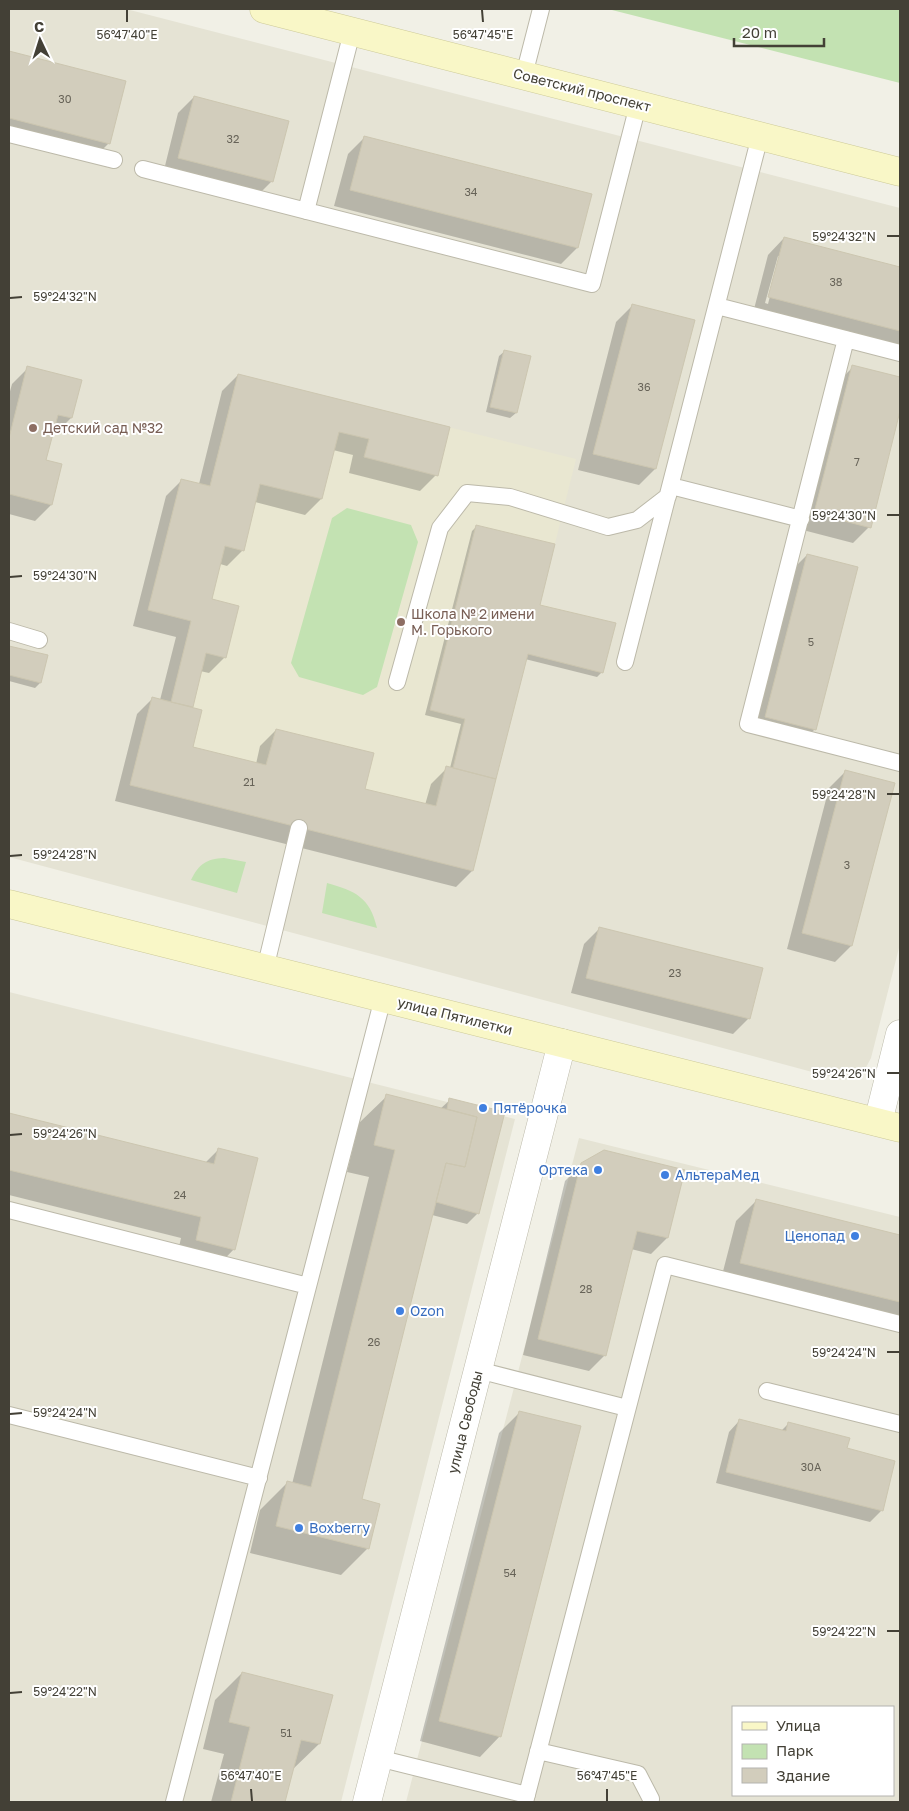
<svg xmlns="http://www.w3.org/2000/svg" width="909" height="1811" font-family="'Golos Text',sans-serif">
<rect width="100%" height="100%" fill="#f1f0e6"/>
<!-- residential -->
<path fill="#e5e3d4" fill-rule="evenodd" d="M9 9H126L900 208V944L871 1058 863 1073 855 1078 842 1080 9 857Z
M9 992 515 1119 341 1802H9Z
M579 1138 900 1217V1802H406ZM733 1707H893V1795H733Z"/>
<!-- education -->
<path fill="#e9e7d1" d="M238 374 576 459 540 604 616 623 603 673 528 654 473 871 130 785 152 697 171 701 191 621 148 610 181 479 210 485Z"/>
<!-- green -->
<path fill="#c3e2b2" d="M608 9H900V83Z
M347 508 411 525 418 542 377 687 363 695 299 677 291 663 332 518Z
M224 858 246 862 237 893 191 880C199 864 206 859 224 858Z
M327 883C355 891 370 897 377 928L322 913Z"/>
<!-- shadow -->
<path fill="#0003" fill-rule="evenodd" d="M9 53 124 82 109 143 93 159 9 138Z
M194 97 272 181 256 197 163 174 178 113Z
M364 138 577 248 561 264 334 206 348 154Z
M784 238 900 268V351L753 313 768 255ZM778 256H780L768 304 765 303Z
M632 306 693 321 655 469 639 485 578 470 616 322Z
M505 351 530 357 516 413 510 418 486 412 499 356Z
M853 367 900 379V406L869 527 853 543 799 529 837 383Z
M28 368 80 381 71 418 55 434 52 433 45 461 51 505 35 521 9 514V395L12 384Z
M238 375 448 428 436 475 420 491 349 473 353 455 333 450 321 499 305 515 255 502 243 550 227 566 220 564 211 600 225 657 209 673 200 671 191 708V748L256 764 260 746 276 730 364 790 425 805 431 784 447 768H450L461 724 425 715 472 531 477 526 538 606 602 672 597 677 525 659 472 871 456 887 115 801 137 714 153 698 160 700 176 637 133 626 166 496 182 480 199 484 222 391Z
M807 555 815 729 799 745 750 733 791 571Z
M9 647 47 656 40 683 35 688 9 681Z
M845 772 851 946 835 962 787 949 829 788Z
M600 928 749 1018 733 1034 571 993 584 944Z
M387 1096 440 1109 450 1100 503 1113 478 1213 467 1224 432 1215 361 1500 368 1548 341 1575 250 1553 260 1510 288 1482 292 1484 369 1177 347 1172 359 1123Z
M9 1115 205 1163 219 1149 234 1249 214 1270 176 1260 181 1238 9 1195Z
M582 1164 684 1171 667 1238 651 1254 631 1249 605 1355 589 1371 523 1355 565 1181Z
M756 1201 900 1236V1327L720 1283 736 1221Z
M520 1412 500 1736 480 1757 420 1741 499 1433Z
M739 1421 781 1431 788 1424 846 1449 894 1462 881 1511 870 1522 716 1483 729 1432Z
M242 1673 331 1696 319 1744 292 1770 284 1802H211L224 1754 203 1749 215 1700Z"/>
<!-- building -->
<path fill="#d2cdbc" stroke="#ccc6b0" d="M9 51 126 81 110 144 9 118Z
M194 96 289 121 273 182 178 158Z
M364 136 592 194 578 248 350 190Z
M784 237 900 267V331L768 297Z
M632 304 695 320 656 469 593 454Z
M504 350 531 356 517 413 490 407Z
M852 365 900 377V411L871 528 814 513Z
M27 366 82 380 72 418 58 415 46 460 62 464 52 505 9 494V438Z
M238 374 450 427 438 476 364 457 369 439 339 432 322 499 260 484 244 551 225 546 212 599 239 606 226 658 206 653 193 707 171 702 191 621 148 610 181 479 210 486Z
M476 525 555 544 540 605 616 623 603 673 528 654 496 779 453 768 465 719 430 710Z
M807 554 858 567 816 730 765 717Z
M9 646 48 655 41 683 9 675Z
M152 697 202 710 193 747 266 765 276 729 374 753 365 789 436 806 446 766 496 779 473 871 130 785Z
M845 770 895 783 852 946 802 933Z
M599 927 763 968 750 1019 586 978Z
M386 1094 477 1117 465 1167 446 1163 436 1202 362 1499 380 1504 369 1549 276 1526 287 1481 311 1487 395 1150 374 1145Z
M449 1098 505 1112 479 1214 436 1202 446 1163 465 1167 477 1117 447 1109Z
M9 1113 214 1164 218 1148 258 1158 235 1250 196 1240 201 1217 9 1170Z
M604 1150 685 1170 668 1238 637 1231 606 1356 538 1339 581 1163Z
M756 1199 900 1235V1302L740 1263Z
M519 1411 581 1426 501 1737 439 1721Z
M739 1419 786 1431 788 1422 850 1438 847 1448 895 1461 883 1511 726 1472Z
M242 1672 333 1695 320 1744 301 1740 285 1802H231L250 1727 229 1722Z"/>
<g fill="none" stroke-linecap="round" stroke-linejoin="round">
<!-- lane casing -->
<g stroke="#bcb9a9" stroke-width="18">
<path id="lane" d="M524 75 541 9
M9 134 114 160
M143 169 592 284 638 105
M306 211 352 32
M717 306 900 353
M846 339 748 724 900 763
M671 486 801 519
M9 631 39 640
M625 662 760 136
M397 682 440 528 467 493 510 497 608 527 637 520 668 496
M265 969 299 828
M9 1210 308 1286
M478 1370 627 1408
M767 1391 900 1424
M9 1415 259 1478
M538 1751 638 1774 651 1799
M378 1758 527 1795
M174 1802 383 998
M525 1802 665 1265 900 1324"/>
</g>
<!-- street casing -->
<g stroke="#bcb9a9" stroke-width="29">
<path id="street" d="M878 1122 900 1034
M367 1802 562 1043"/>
</g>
<!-- secondary casing -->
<g stroke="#cdca99" stroke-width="29">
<path id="secondary" d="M264 9 900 172
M9 904 900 1128"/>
</g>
<!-- lane -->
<use href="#lane" stroke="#fff" stroke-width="16"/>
<!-- street -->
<use href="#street" stroke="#fff" stroke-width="28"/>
<!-- secondary -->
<use href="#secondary" stroke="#f9f7c7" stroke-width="28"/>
</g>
<!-- ticks -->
<path fill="none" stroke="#434036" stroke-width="2" d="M127 10V22M482 10 483 22M887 236H899M10 298 22 297M887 515H899M10 577 22 576M887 794H899M10 856 22 855M887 1073H899M10 1135 22 1134M887 1352H899M10 1414 22 1413M887 1631H899M10 1693 22 1692M251 1789 252 1801M607 1789V1801"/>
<!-- markers -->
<g fill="#8d6e63" stroke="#fff" stroke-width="2">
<circle cx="33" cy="428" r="5"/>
<circle cx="401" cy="622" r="5"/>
</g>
<g fill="#3f7fe0" stroke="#fff" stroke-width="2">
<circle cx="483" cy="1108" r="5"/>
<circle cx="598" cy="1170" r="5"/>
<circle cx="665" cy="1175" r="5"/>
<circle cx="855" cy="1236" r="5"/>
<circle cx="400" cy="1311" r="5"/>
<circle cx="299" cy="1528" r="5"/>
</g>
<g text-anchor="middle" stroke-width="4" stroke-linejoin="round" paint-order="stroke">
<!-- number labels -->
<g font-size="11" fill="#676358">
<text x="65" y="103">30</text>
<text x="233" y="143">32</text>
<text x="471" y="196">34</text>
<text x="836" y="286">38</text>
<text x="644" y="391">36</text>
<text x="857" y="466">7</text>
<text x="811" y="646">5</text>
<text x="249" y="786">21</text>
<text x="847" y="869">3</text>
<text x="675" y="977">23</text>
<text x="180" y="1199">24</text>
<text x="586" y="1293">28</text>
<text x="374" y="1346">26</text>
<text x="811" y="1471">30А</text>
<text x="510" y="1577">54</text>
<text x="286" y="1737">51</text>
</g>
<!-- street labels -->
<g font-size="14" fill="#434036" stroke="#fff">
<text transform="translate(582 90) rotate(14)" y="5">Советский проспект</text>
<text transform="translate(455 1016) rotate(14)" y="5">улица Пятилетки</text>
<text transform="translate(465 1422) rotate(-76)" y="5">улица Свободы</text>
</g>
<!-- education labels -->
<g font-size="14" fill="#785e54" stroke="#fff" text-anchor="start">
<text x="43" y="433">Детский сад №32</text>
<text x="411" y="619">Школа № 2 имени<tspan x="411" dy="16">М. Горького</tspan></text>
</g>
<!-- shop labels -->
<g font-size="14" fill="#366cbe" stroke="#fff" text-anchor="start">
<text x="493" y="1113">Пятёрочка</text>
<text x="588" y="1175" text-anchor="end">Ортека</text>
<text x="675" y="1180">АльтераМед</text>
<text x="845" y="1241" text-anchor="end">Ценопад</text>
<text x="410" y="1316">Ozon</text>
<text x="309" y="1533">Boxberry</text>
</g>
</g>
<g font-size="12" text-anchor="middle" fill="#434036" stroke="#fff" stroke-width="4" stroke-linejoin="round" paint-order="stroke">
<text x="127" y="39">56°47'40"E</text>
<text x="483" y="39">56°47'45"E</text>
<text x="844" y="241">59°24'32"N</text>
<text x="65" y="301">59°24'32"N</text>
<text x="844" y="520">59°24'30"N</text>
<text x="65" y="580">59°24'30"N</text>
<text x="844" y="799">59°24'28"N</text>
<text x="65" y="859">59°24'28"N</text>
<text x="844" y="1078">59°24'26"N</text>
<text x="65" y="1138">59°24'26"N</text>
<text x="844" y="1357">59°24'24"N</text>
<text x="65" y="1417">59°24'24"N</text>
<text x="844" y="1636">59°24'22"N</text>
<text x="65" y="1696">59°24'22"N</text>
<text x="251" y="1780">56°47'40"E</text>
<text x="607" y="1780">56°47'45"E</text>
</g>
<!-- border -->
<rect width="909" height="1811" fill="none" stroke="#434036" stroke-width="20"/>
<!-- legend -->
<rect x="732" y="1706" width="162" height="90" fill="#ffffff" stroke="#b4b3af"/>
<rect x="742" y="1722" width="25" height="8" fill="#f9f7c7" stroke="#b4b3af"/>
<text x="776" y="1731" font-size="15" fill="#434036">Улица</text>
<rect x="742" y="1744" width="25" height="15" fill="#c3e2b2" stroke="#b4b3af"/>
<text x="776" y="1756" font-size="15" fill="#434036">Парк</text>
<rect x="742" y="1768" width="25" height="15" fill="#d2cdbc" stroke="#b4b3af"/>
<text x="776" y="1781" font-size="15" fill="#434036">Здание</text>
<!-- north arrow -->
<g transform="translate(40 40) rotate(356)" stroke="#ffffff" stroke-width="4" paint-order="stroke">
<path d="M0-4L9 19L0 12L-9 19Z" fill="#434036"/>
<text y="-8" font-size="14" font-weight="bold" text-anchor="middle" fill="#434036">С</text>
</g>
<!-- scale -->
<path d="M734 38v8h90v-8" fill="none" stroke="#434036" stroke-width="2.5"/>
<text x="742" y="38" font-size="15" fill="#434036" stroke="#ffffff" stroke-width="4" paint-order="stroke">20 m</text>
</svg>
